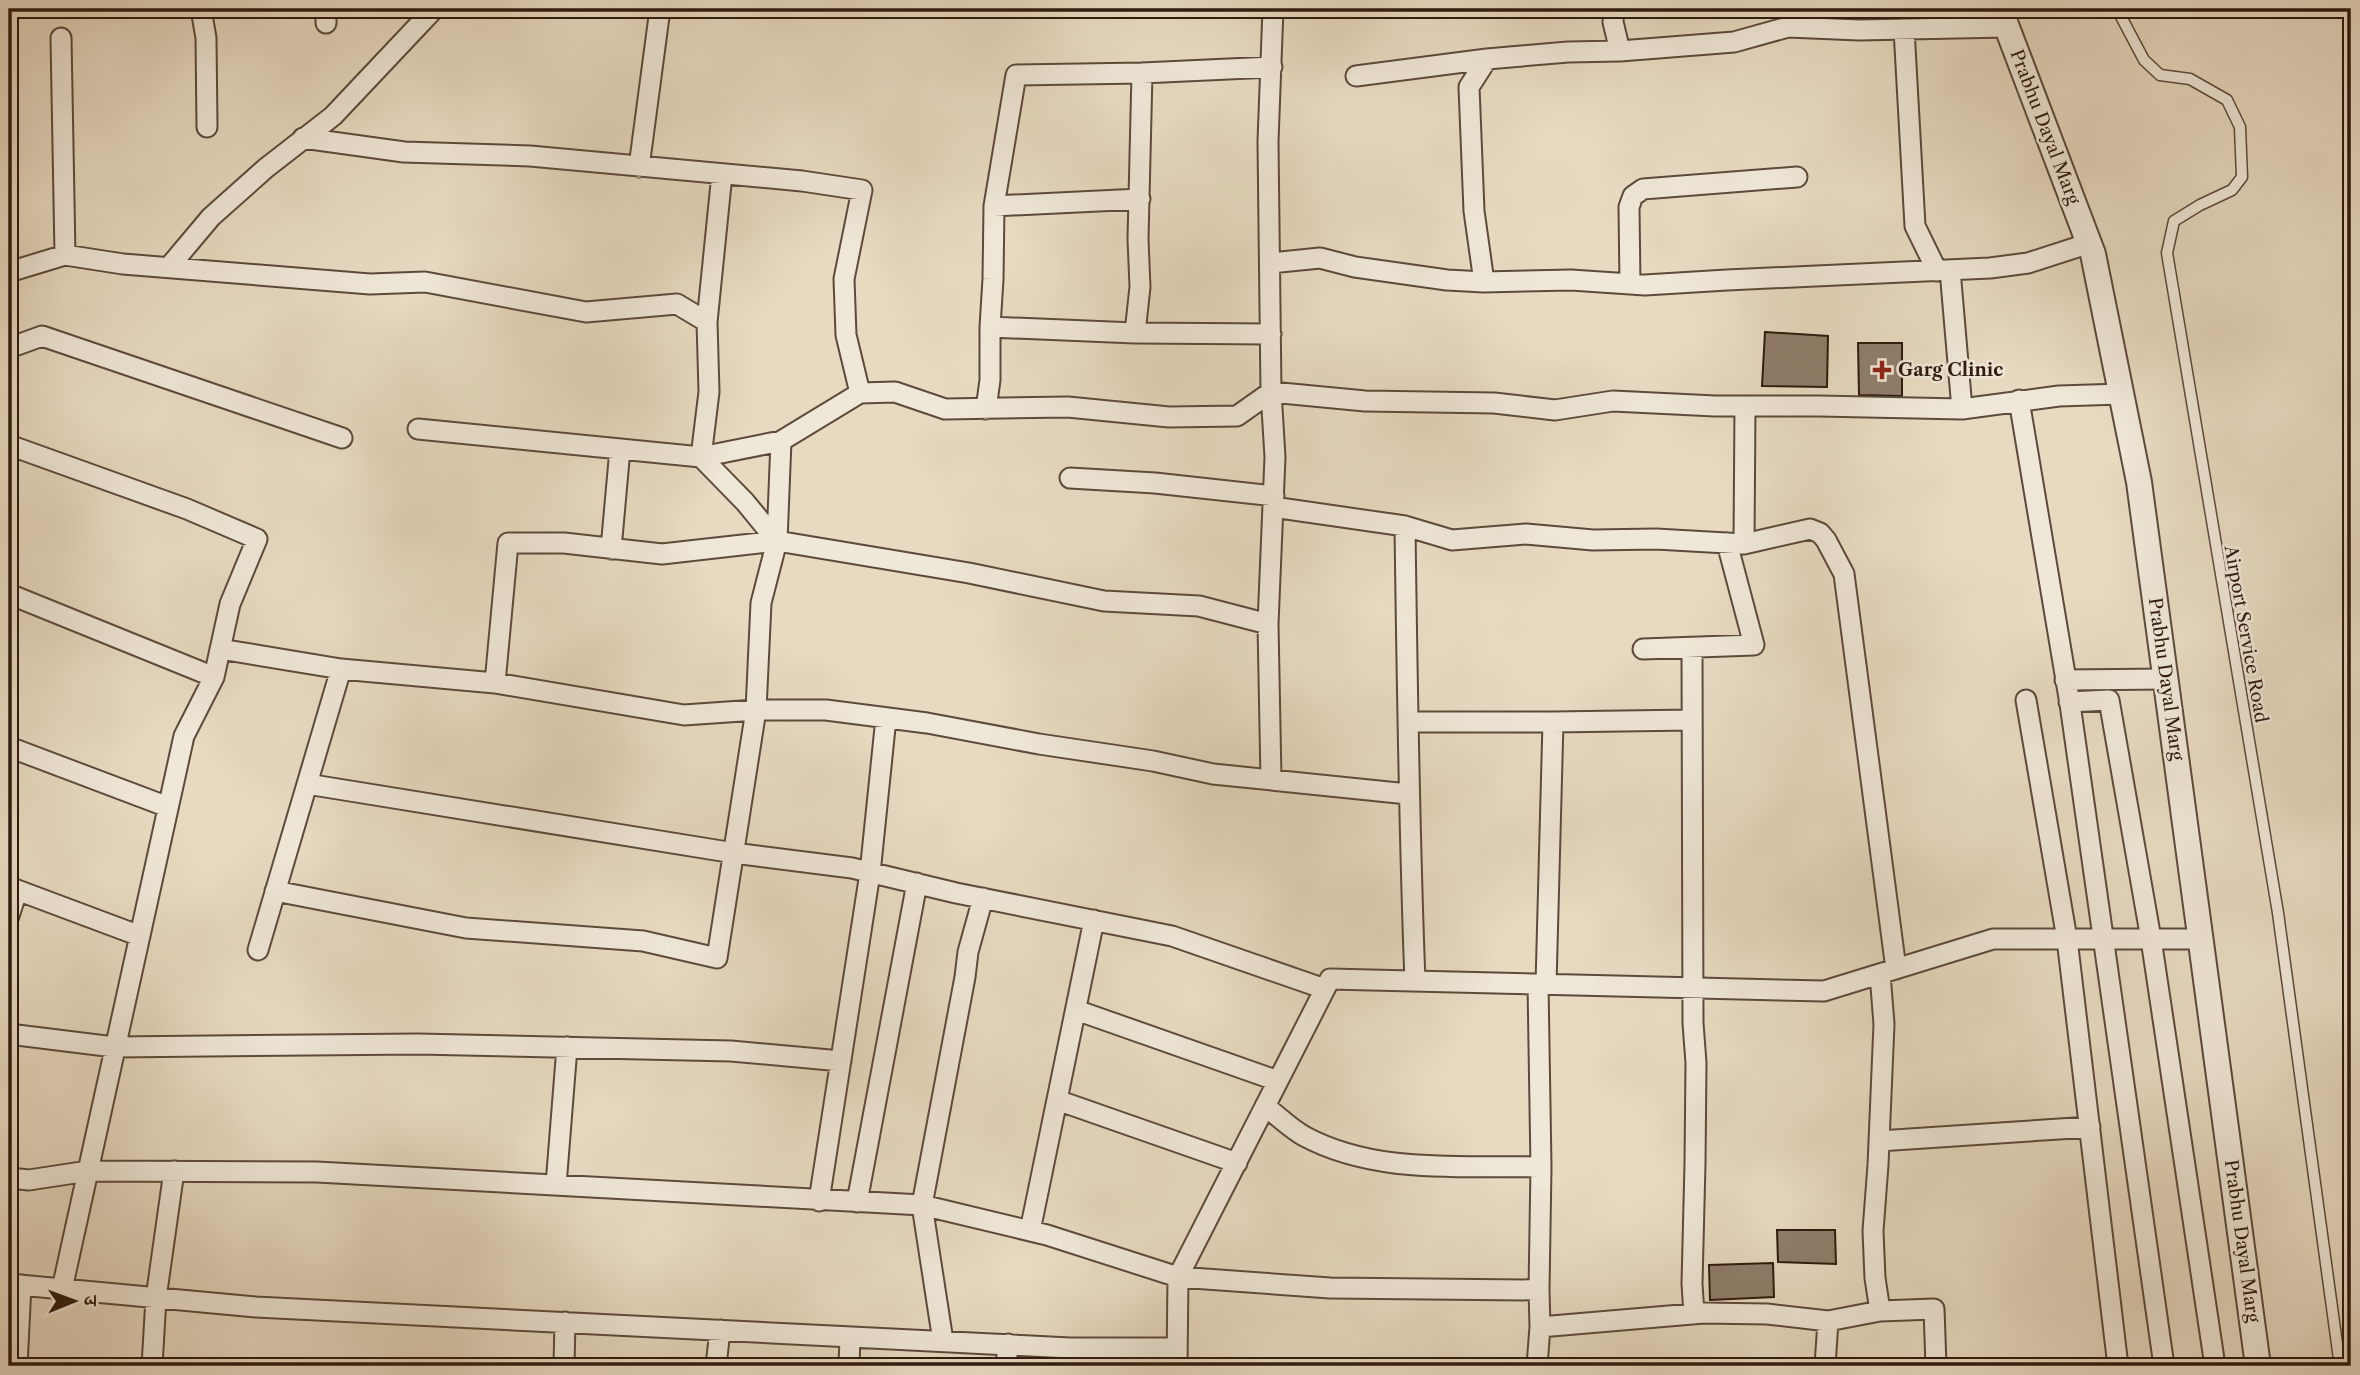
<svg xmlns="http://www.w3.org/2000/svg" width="2360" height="1375" font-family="'Libre Caslon Text','Noto Serif Devanagari',serif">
<rect width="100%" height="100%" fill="#e7dac1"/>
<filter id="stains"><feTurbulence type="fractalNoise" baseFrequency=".00286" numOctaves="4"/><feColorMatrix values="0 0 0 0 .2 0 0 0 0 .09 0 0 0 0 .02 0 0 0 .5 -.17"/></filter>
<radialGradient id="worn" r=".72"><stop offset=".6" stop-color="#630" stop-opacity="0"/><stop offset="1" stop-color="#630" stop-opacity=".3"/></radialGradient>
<!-- building -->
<path fill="#8f7e6b" stroke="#2f1a0e" stroke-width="2" d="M1765 332 1828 336 1827 387 1762 386Z
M1858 343H1902V396L1859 395Z
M1777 1230H1835L1836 1264 1778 1262Z
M1773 1263 1774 1297 1710 1300 1709 1265Z"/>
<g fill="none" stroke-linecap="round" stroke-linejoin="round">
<!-- service casing -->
<g stroke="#5d4a3b" stroke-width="13">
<path id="service" d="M2117 9 2144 60 2160 75 2190 79 2227 100 2240 127 2242 177 2232 190 2200 205 2174 221 2167 253 2278 913 2340 1366"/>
</g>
<!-- minor casing -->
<g stroke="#5d4a3b" stroke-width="23">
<path id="minor" d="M201 9 206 38 207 127
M1273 9 1268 141 1271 392 1365 401 1494 403 1555 410 1613 401 1715 406H1819L1962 409 2059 396 2121 394
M1614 9 1613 22 1620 51 1734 42 1788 27 1859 30 2007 27
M326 23V9
M1904 29 1915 226 1937 271
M61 38 65 255
M1356 76 1487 59
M303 138 404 152 530 156 802 181 862 190 844 279 846 335 860 393
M639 167 660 9
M994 206 1140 199
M1270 263 1320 258 1355 267 1447 280 1484 282 1474 211 1469 87 1487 59 1568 52 1620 51
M169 267 211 217 266 168 333 116 434 9
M1950 270 1962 409
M9 272 65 255 123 264 370 284 425 282 586 312 677 304 707 322 709 392 701 457
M1484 282 1571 280 1645 285 1727 280 1990 268 2028 263 2090 243
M1630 284 1629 207 1633 196 1643 189 1797 177
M707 322 722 174
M990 327 993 279 994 206 1016 75 1142 73
M1135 333 1271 334
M9 348 42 336 342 438
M1271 392 1275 457 1268 624 1271 779
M2019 400 2070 704 2164 1366
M986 409 990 380V327L1135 333 1140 287 1138 239 1142 73 1272 67
M418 429 701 457 781 441
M9 445 187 509 257 539 230 604 214 677 184 736 62 1289
M701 457 745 502 777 541
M1070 478 1155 483 1274 496
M1273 507 1405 526C1407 678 1409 830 1415 981
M1405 526 1452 540 1526 534 1593 540 1656 539 1744 544 1810 529 1820 533 1826 540 1844 574 1896 969
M777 541 781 441 860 393 895 392 945 409 1068 407 1169 417 1237 416 1271 392
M1744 544 1745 406
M611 549 620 449
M9 594 214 677
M1268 624 1199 606 1104 601 969 573 777 541 761 603 756 710H826L927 723 1039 744 1153 761 1213 774 1408 794
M1692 648 1693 1023 1696 1063 1695 1164 1692 1284 1694 1314
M220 649 341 669 495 683 684 715 756 710 717 958 643 941 466 928 275 891
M1643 649 1754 645 1727 543
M2065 680 2166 679
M495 683 508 543H564L662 554 777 541
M2026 700 2067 939 2118 1366
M2069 702 2109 700 2151 939 2215 1366
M1409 722H1553
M9 747 168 807
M307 784 734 853 852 868 956 893 1172 936 1325 989
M9 887 140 936
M9 916 17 891
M258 950 341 669
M1880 974 1884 1024 1878 1165 1873 1231 1875 1278 1880 1311
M1538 984 1541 1167 1539 1290
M1546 985 1553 722 1692 720
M1076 1010 1278 1081
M9 1034 114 1047 418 1044 731 1051 841 1061
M1057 1100 1237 1163
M1265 1106C1278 1116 1290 1128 1304 1136 1376 1175 1462 1165 1541 1167
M1879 1141 2090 1127
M9 1178 29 1180 88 1171 317 1172 922 1205 1047 1235 1178 1277 1330 1288 1539 1290 1540 1327 1537 1366
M556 1185 567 1047
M819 1201 870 873 886 718
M857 1202 917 883
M1030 1231 1094 920
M9 1284 256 1307 1070 1348H1177
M1540 1327 1704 1313 1767 1314 1828 1321 1880 1311 1934 1309 1936 1366
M943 1341 922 1205 965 977 968 952 983 898
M17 1366 21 1285
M152 1366 156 1298 174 1171
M564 1366 565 1322
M716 1366 720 1330
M849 1366 850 1337
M1006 1366 1008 1344
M1177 1366 1178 1277 1330 979 1824 991 1993 939H2201
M1825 1366 1828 1321"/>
</g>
<!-- tertiary casing -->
<g stroke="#5d4a3b" stroke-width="28">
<path id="tertiary" d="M2000 9 2093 254 2139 482 2258 1366"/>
</g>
<!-- service -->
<use href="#service" stroke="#efe7d7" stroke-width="10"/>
<!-- minor -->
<use href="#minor" stroke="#efe7d7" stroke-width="19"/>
<!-- tertiary -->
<use href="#tertiary" stroke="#efe7d7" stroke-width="24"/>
</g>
<!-- markers -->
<path fill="#8f2418" stroke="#efe7d7" stroke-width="2.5" d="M1878.5 359.5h7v7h7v7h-7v7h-7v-7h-7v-7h7z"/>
<g text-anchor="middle" stroke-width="5" stroke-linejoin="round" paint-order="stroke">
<!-- street labels -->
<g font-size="18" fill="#2f1a0e" stroke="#efe7d7">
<text transform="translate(2045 127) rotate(69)" y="6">Prabhu Dayal Marg</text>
<text transform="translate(2246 634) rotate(80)" y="6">Airport Service Road</text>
<text transform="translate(2166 679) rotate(82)" y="6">Prabhu Dayal Marg</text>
<text transform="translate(2242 1241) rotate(82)" y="6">Prabhu Dayal Marg</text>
</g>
<!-- poi labels -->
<g font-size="18" font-weight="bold" fill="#2f1a0e" stroke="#efe7d7" text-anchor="start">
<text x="1898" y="376">Garg Clinic</text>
</g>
</g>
<!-- margin -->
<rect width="2360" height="1375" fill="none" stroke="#e7dac1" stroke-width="35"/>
<rect x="10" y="10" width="2339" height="1354" fill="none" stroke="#2f1a0e" stroke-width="3.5"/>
<rect x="18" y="18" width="2325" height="1340" fill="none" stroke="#2f1a0e" stroke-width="2"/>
<!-- north arrow -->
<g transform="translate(74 1301) rotate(89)" stroke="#efe7d7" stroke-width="5" paint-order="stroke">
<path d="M0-5L12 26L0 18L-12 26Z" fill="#2f1a0e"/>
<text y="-10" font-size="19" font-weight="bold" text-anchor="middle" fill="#2f1a0e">उ</text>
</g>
<rect width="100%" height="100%" filter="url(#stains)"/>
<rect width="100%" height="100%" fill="url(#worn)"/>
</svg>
